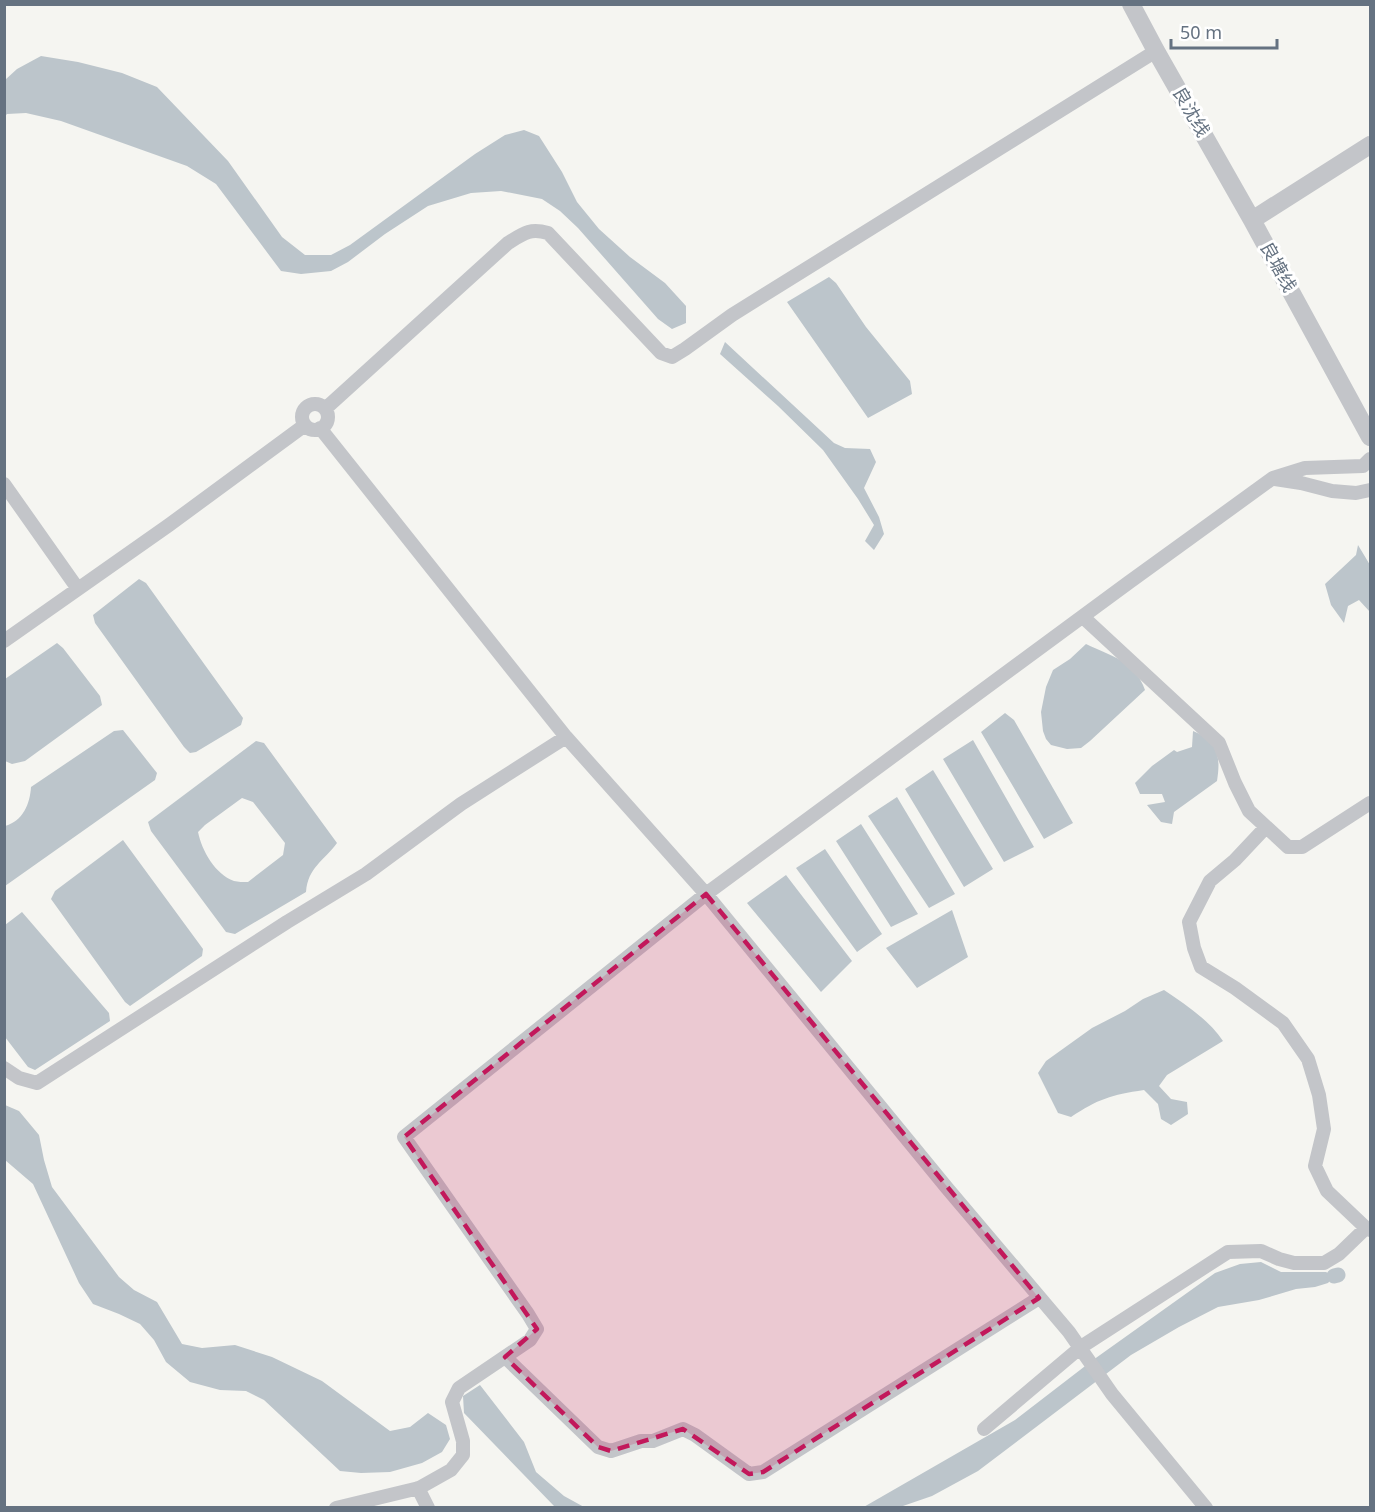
<svg xmlns="http://www.w3.org/2000/svg" width="1375" height="1512" font-family="'Noto Sans','Noto Sans SC',sans-serif">
<rect width="100%" height="100%" fill="#f5f5f1"/>
<!-- water -->
<path fill="#bcc5cb" fill-rule="evenodd" d="M41 56 78 62 122 73 157 87 228 161 282 237 305 255H331L350 245 475 154 505 135 524 130 539 136 562 172 577 202 599 229 630 257 665 283 686 306V323L672 329 658 319 578 228 560 211 542 199 501 191 471 193 428 206 385 234 348 262 331 271 301 274 281 271 216 184 187 166 61 121 26 113 7 114 5 116V80L17 69Z
M829 277 836 283 866 327 910 381 912 394 868 418 787 302Z
M725 342 834 443 845 448 870 449 876 462 864 488 879 517 884 534 874 550 865 541 874 525 858 499 823 450 778 406 720 354Z
M1358 545 1370 565V612L1359 600 1348 606 1344 623 1331 605 1325 584 1356 555Z
M139 579 146 583 243 718 241 725 196 752 190 753 184 747 95 623 93 615Z
M57 643 63 648 100 696 102 705 25 761 12 764 5 761V679Z
M1086 644C1111 656 1135 661 1145 690L1090 741 1081 748 1067 749 1051 745 1046 739 1043 731 1041 712 1046 687 1053 670 1070 659Z
M1005 713 1014 720 1073 823 1044 839 981 732Z
M123 730 157 773 155 780 5 886V826C23 821 30 804 31 787L114 731Z
M1193 731C1218 741 1221 756 1217 781L1174 812 1172 824 1161 822 1147 805 1165 802 1162 794H1140L1135 783 1152 766 1174 750 1177 752 1192 747Z
M973 740 1034 847 1004 862 943 759Z
M256 741 264 743 337 843C324 861 308 867 306 892L235 934 226 932 151 831 148 822ZM242 798 253 802 285 843 283 855 248 882C243 882 238 882 234 881 215 874 202 851 198 832L205 825Z
M933 770 993 869 964 887 905 789Z
M897 797 955 894 929 908 868 816Z
M861 824 918 914 891 927 836 841Z
M123 840 203 949 202 956 130 1006 125 1002 51 899 55 891Z
M825 849 882 934 857 952 796 868Z
M786 875 852 961 821 992 747 903Z
M952 910 968 957 917 988 886 948Z
M22 912 109 1013 110 1021 35 1070 28 1067 5 1037V925Z
M1164 990C1185 1004 1209 1020 1223 1041L1167 1075 1159 1086 1171 1099 1187 1102 1188 1114 1171 1125 1161 1119 1158 1104 1144 1090C1111 1095 1098 1099 1071 1117L1058 1113 1038 1073 1046 1061 1092 1028 1125 1011 1143 999Z
M5 1105 19 1111 39 1135 44 1160 52 1187 119 1277 134 1290 157 1302 182 1344 202 1348 235 1345 272 1357 322 1381 390 1431 410 1427 428 1413 446 1425 450 1439 442 1452 422 1463 390 1472 361 1473 340 1471 264 1400 246 1391 220 1390 190 1382 166 1362 154 1340 140 1324 119 1314 93 1304 79 1283 33 1184 5 1160Z
M1261 1262 1281 1272H1326L1334 1276 1328 1283 1315 1287 1296 1289 1259 1300 1218 1307 1179 1327 1131 1355 978 1471 932 1496 900 1507 862 1508 1015 1420 1093 1360 1215 1273 1240 1264Z
M480 1385 524 1442 536 1472 564 1496 584 1507H555L464 1413 463 1396Z"/>
<g fill="none" stroke-linecap="round" stroke-linejoin="round">
<!-- canal -->
<path stroke="#bcc5cb" stroke-width="15" d="M1334 1276 1338 1275"/>
<!-- minor -->
<path stroke="#c3c5c9" stroke-width="14" d="M302 417a13 13 0 1 1 26 0a13 13 0 1 1-26 0Z
M325 409 508 243C524 233 530 228 548 233L661 353 672 357 685 349 732 315 1156 51
M320 428 566 737 706 894 947 1188 1069 1332 1112 1394 1206 1508
M1275 479 1301 483 1332 491 1356 493 1370 490
M4 484 78 589
M1083 617 1219 743 1235 783 1249 811 1288 847H1302L1370 803
M4 641 169 525 305 425
M1266 827 1235 860 1210 881 1189 922 1194 948 1201 967 1235 988 1283 1023 1308 1059 1319 1095 1324 1129 1315 1166 1327 1191 1366 1228
M4 1068 19 1078 37 1083 287 922 366 874 461 804 566 737
M505 1357 598 1447 611 1451 641 1441H653L683 1429 695 1435 749 1474 763 1472 1039 1298
M984 1429 1081 1347 1228 1252 1261 1251 1279 1259 1294 1263H1324L1339 1254 1366 1228 1370 1230
M418 1488 428 1508
M336 1508 419 1488 451 1470 463 1455V1441L452 1402 459 1388 530 1340 537 1329 528 1314 404 1137 706 894 1128 583 1273 478 1305 468 1363 466 1370 459"/>
<!-- tertiary -->
<path stroke="#c3c5c9" stroke-width="18" d="M1131 4 1156 51 1252 220 1370 437
M1252 220 1370 145"/>
</g>
<!-- marked area -->
<path fill="#c2185b" fill-opacity="0.2" stroke="#c2185b" stroke-width="4.5" stroke-dasharray="12 8" stroke-linejoin="round" d="M706 894 1039 1298 763 1472 749 1474 683 1429 611 1451 598 1447 505 1357 537 1329 404 1137Z"/>
<g text-anchor="middle" stroke-width="6" stroke-linejoin="round" paint-order="stroke">
<!-- street labels -->
<g font-size="18" fill="#657281" stroke="#fff">
<text transform="translate(1191 112) rotate(60)" y="6">良沈线</text>
<text transform="translate(1278 267) rotate(61)" y="6">良塘线</text>
</g>
</g>
<!-- border -->
<rect width="1375" height="1512" fill="none" stroke="#657281" stroke-width="12"/>
<!-- scale -->
<path d="M1171 39v9h106v-9" fill="none" stroke="#657281" stroke-width="3"/>
<text x="1180" y="39" font-size="18" fill="#657281" stroke="#ffffff" stroke-width="4.5" paint-order="stroke">50 m</text>
</svg>
